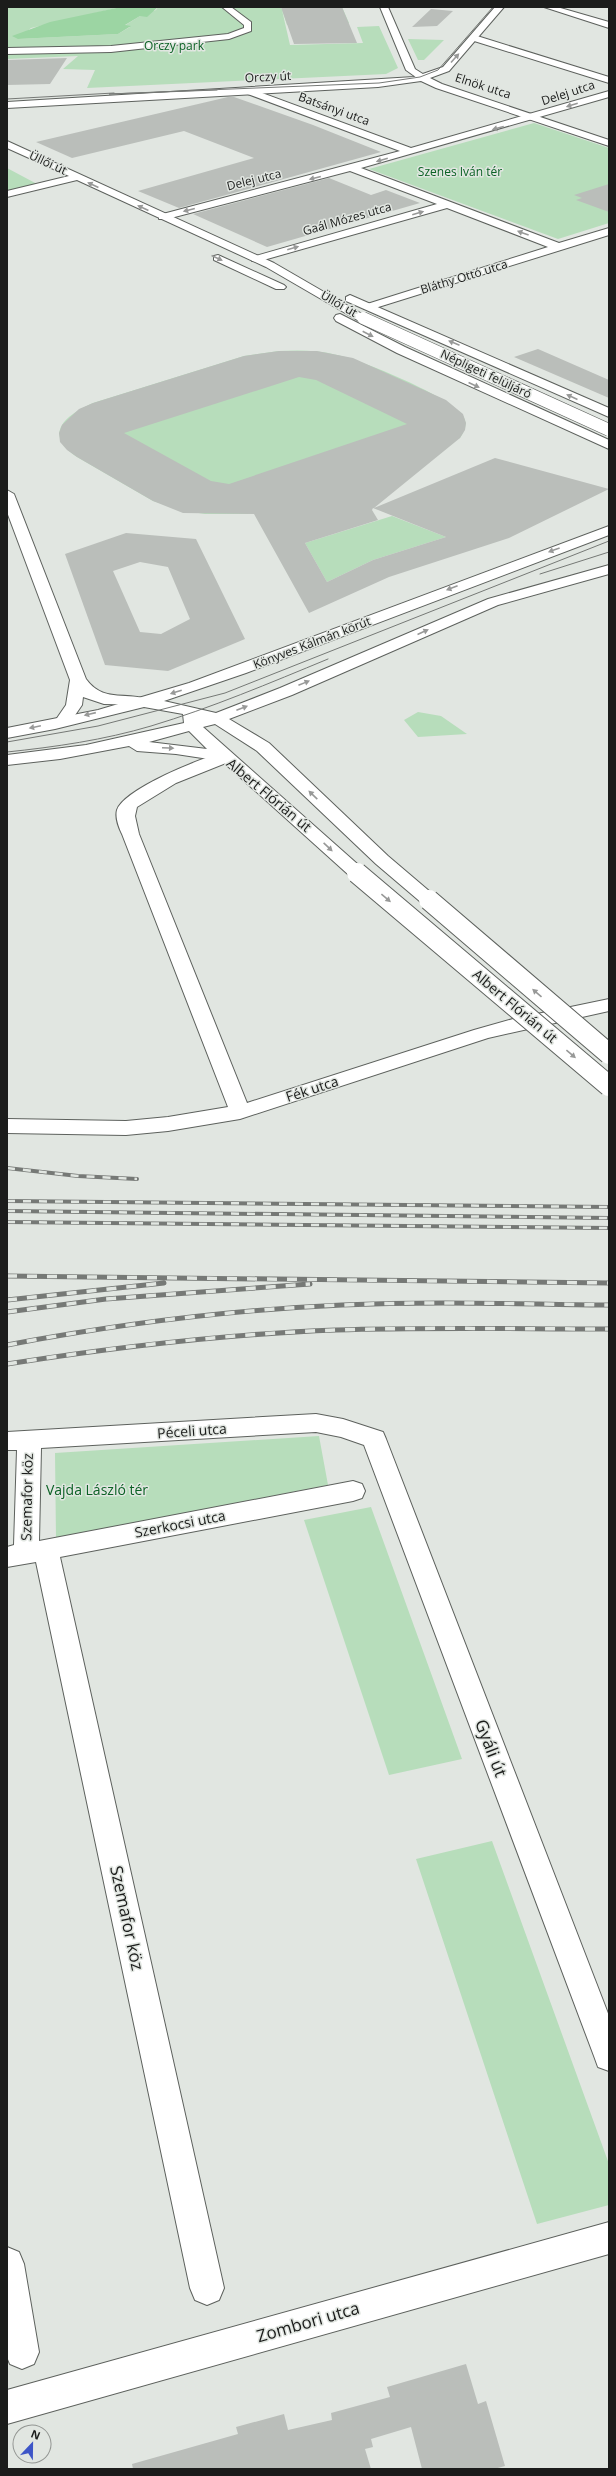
<svg xmlns="http://www.w3.org/2000/svg" width="616" height="2476" font-family="'Open Sans',sans-serif">
<rect width="100%" height="100%" fill="#e1e6e1"/>
<!-- green -->
<path fill="#b7ddbb" d="M7 7H121L31 28 18 39 118 34 130 27 124 26 140 16 156 10 158 7H279L282 9 281 7H342L349 23 287 25 282 10 290 45 363 43 357 27 379 26 398 68 386 74 87 88 95 70 63 69 78 56 7 59Z
M408 39 444 40 424 60H418Z
M534 123 609 148V223L558 239 369 169Z
M7 168 37 184 7 191Z
M279 351C299 350 318 350 337 355 360 359 453 398 463 416 468 424 465 430 460 438L267 511 247 514H205L186 511 153 501 77 457C43 434 64 416 93 403L244 356Z
M392 516 446 537 373 560 327 582 305 543Z
M418 712 441 716 467 734 418 737 404 720Z
M319 1436 328 1485 56 1538 55 1453Z
M371 1507 462 1759 389 1775 304 1520Z
M492 1841 609 2164V2205L537 2224 416 1859Z"/>
<!-- water -->
<path fill="#9cd5a3" d="M121 7H158L147 17 140 16 125 25 131 26 118 34 18 39 12 36 50 22Z"/>
<!-- building -->
<path fill="#babeba" fill-rule="evenodd" d="M281 7H342L357 43 294 44Z
M431 9 453 11 437 26 412 27Z
M67 58 50 84 7 85V60Z
M228 97H234L313 125 381 152 179 208 138 191 254 158 184 131 72 158 36 142Z
M329 178 371 195 386 190 420 203 267 247 193 214Z
M609 184V212L576 200 582 198 574 195Z
M538 349 609 380V398L514 357Z
M279 351H317L353 358 446 400 463 414 466 423 465 430 460 438 374 508 495 458 609 489 509 538 389 577 309 613 254 514 183 513 153 501 77 457 67 450 60 442 59 433 62 425 79 409 93 403 244 356ZM299 377 316 380 407 424 229 484 211 481 124 433ZM373 508 446 537 373 560 327 582 305 543 378 520 372 510Z
M126 533 196 539 245 639 168 671 105 665 65 554ZM140 562 168 567 190 619 161 634 140 632 113 571Z
M466 2364 478 2404 486 2401 505 2466 494 2469H422L411 2427 371 2439 373 2447 365 2449 371 2469H133L132 2464 238 2434 236 2427 284 2414 288 2430 332 2420 331 2413 390 2397 387 2387Z"/>
<g fill="none" stroke-linecap="round" stroke-linejoin="round">
<!-- street casing -->
<g stroke="#5d615d" stroke-width="2">
<path id="street" d="M222 7H231L251 22V31L229 39 111 52 7 54V48L111 46 228 34 244 28V25Z
M380 7H388L415 69 426 76V80H420L406 70Z
M544 7H557L609 22V28Z
M471 36H477L609 77V83L471 40Z
M245 89H251L411 148 609 91V97L361 168 559 243 609 228V235L372 309H364V305L548 247 447 208 260 261H252V257L437 204 350 171 167 219H159V215L400 151 245 93Z
M225 752 231 753 233 757 231 761 176 783 137 807 135 816 139 834 247 1103 474 1030 513 1019 609 999V1011L488 1038 240 1119 168 1131 126 1135 7 1133V1119L126 1121 168 1117 228 1107 122 834C119 828 115 817 117 810 124 789 203 757 225 752Z
M316 1414 343 1419 383 1432 386 1439 609 2016V2071L598 2067 594 2056 364 1445 341 1437 316 1432 41 1448 39 1541 353 1481 362 1484 365 1491 362 1498 353 1501 60 1557 224 2288 219 2300 207 2305 195 2300 190 2288 36 1562 7 1567V1547L14 1545 17 1450H7V1432Z
M609 2222V2254L7 2424V2390Z
M7 2247 19 2252 24 2264 39 2352 34 2364 22 2369 10 2364 7 2357Z"/>
</g>
<!-- secondary casing -->
<g stroke="#5d615d" stroke-width="2">
<path id="secondary" d="M495 7H504L449 71 430 78 442 84 609 140V146L436 88 421 81 378 87 7 108V102L414 77 443 67Z
M7 141 274 263 369 318 363 322 359 321 266 267 77 180 7 197V191L69 176 7 148Z
M218 255 284 285 286 287 284 289H276L214 260V256Z
M350 295 609 408V417L346 301V297Z
M340 314 405 347 609 440V449L397 353 336 321 334 318 336 315Z
M7 490 14 494 86 679C103 702 122 692 147 699L149 702 147 705 104 704 83 697 82 705 69 724H57L55 721 66 705 70 680 7 512Z"/>
</g>
<!-- primary casing -->
<g stroke="#5d615d" stroke-width="2">
<path id="primary" d="M609 526V535L246 673 164 701 216 713 280 688 488 599 609 565V574L498 605 292 695 229 719 269 743 388 856 435 896 438 900 435 904H423L376 864 257 751 215 724 203 727 363 869 366 873 363 877H351L222 761 176 754 137 751 129 746 60 759 7 765V755L86 745 184 723 183 714 144 707 55 729 7 738V728L98 710 189 683ZM189 731 207 749 149 742Z"/>
</g>
<!-- street -->
<use href="#street" fill="#fff" fill-rule="evenodd"/>
<!-- secondary -->
<use href="#secondary" fill="#fff" fill-rule="evenodd"/>
<!-- primary -->
<use href="#primary" fill="#fff" fill-rule="evenodd"/>
<!-- tram -->
<path stroke="#767976" stroke-width="1" d="M217 90 109 94 379 83 420 77 438 70 493 7
M7 99 114 93
M540 574 609 552
M7 742 98 726 225 693 609 541
M7 752C55 747 104 740 151 726 211 708 270 683 328 659"/>
<!-- rail-far1 casing -->
<g stroke="#767976" stroke-width="4">
<path id="rail-far1" d="M7 1168 78 1176 137 1179
M7 1201 609 1207
M7 1211 609 1218
M7 1222 609 1228"/>
</g>
<!-- rail casing -->
<g stroke="#767976" stroke-width="5">
<path id="rail" d="M7 1276 609 1283
M7 1300 164 1283
M7 1312 106 1299 310 1284
M7 1345C118 1324 229 1310 342 1305 431 1301 520 1304 609 1305
M7 1364C116 1347 226 1334 336 1330 427 1327 518 1329 609 1329"/>
</g>
<!-- rail-far1 -->
<use href="#rail-far1" stroke="#e1e6e1" stroke-width="2.5" stroke-dasharray="8" stroke-linecap="butt"/>
<!-- rail -->
<use href="#rail" stroke="#e1e6e1" stroke-width="3.5" stroke-dasharray="10" stroke-linecap="butt"/>
<!-- secondary-bridge casing -->
<g stroke="#5d615d" stroke-width="13" stroke-linecap="butt">
<path id="secondary-bridge" d="M363 318 609 430"/>
</g>
<!-- primary-bridge casing -->
<g stroke="#5d615d" stroke-width="22" stroke-linecap="butt">
<path id="primary-bridge" d="M357 873 609 1086
M429 900 609 1054"/>
</g>
<!-- secondary-bridge -->
<use href="#secondary-bridge" stroke="#fff" stroke-width="12"/>
<!-- primary-bridge -->
<use href="#primary-bridge" stroke="#fff" stroke-width="20"/>
</g>
<!-- one-way arrows -->
<defs><path id="oneway-solid" d="M-6-.8H1V-3.2L6.5 0L1 3.2V.8H-6Z"/></defs>
<g fill="#989998">
<use href="#oneway-solid" transform="translate(455 58) rotate(-48)"/>
<use href="#oneway-solid" transform="translate(572 105) rotate(163)"/>
<use href="#oneway-solid" transform="translate(498 128) rotate(165)"/>
<use href="#oneway-solid" transform="translate(382 160) rotate(164)"/>
<use href="#oneway-solid" transform="translate(315 178) rotate(166)"/>
<use href="#oneway-solid" transform="translate(93 185) rotate(-155)"/>
<use href="#oneway-solid" transform="translate(143 208) rotate(-155)"/>
<use href="#oneway-solid" transform="translate(189 210) rotate(166)"/>
<use href="#oneway-solid" transform="translate(418 213) rotate(-16)"/>
<use href="#oneway-solid" transform="translate(523 233) rotate(-160)"/>
<use href="#oneway-solid" transform="translate(293 248) rotate(-16)"/>
<use href="#oneway-solid" transform="translate(217 258) rotate(25)"/>
<use href="#oneway-solid" transform="translate(368 334) rotate(27)"/>
<use href="#oneway-solid" transform="translate(454 343) rotate(-157)"/>
<use href="#oneway-solid" transform="translate(474 385) rotate(25)"/>
<use href="#oneway-solid" transform="translate(572 397) rotate(-156)"/>
<use href="#oneway-solid" transform="translate(554 550) rotate(160)"/>
<use href="#oneway-solid" transform="translate(452 588) rotate(159)"/>
<use href="#oneway-solid" transform="translate(423 632) rotate(-24)"/>
<use href="#oneway-solid" transform="translate(304 683) rotate(-22)"/>
<use href="#oneway-solid" transform="translate(176 692) rotate(163)"/>
<use href="#oneway-solid" transform="translate(242 708) rotate(-21)"/>
<use href="#oneway-solid" transform="translate(90 714) rotate(167)"/>
<use href="#oneway-solid" transform="translate(35 727) rotate(168)"/>
<use href="#oneway-solid" transform="translate(168 748) rotate(3)"/>
<use href="#oneway-solid" transform="translate(313 795) rotate(-136)"/>
<use href="#oneway-solid" transform="translate(328 847) rotate(43)"/>
<use href="#oneway-solid" transform="translate(386 898) rotate(40)"/>
<use href="#oneway-solid" transform="translate(537 993) rotate(-139)"/>
<use href="#oneway-solid" transform="translate(571 1054) rotate(40)"/>
</g>
<g text-anchor="middle" stroke-width="3" stroke-linejoin="round" paint-order="stroke">
<!-- far-park labels -->
<g font-size="12" fill="#0b6225" stroke="#e1e6e1">
<text x="174" y="50">Orczy park</text>
<text x="460" y="176">Szenes Iván tér</text>
</g>
<!-- far-street labels -->
<g font-size="12" fill="#1b1c1b" stroke="#e1e6e1">
<text transform="translate(268 77) rotate(-3)" y="4">Orczy út</text>
<text transform="translate(483 86) rotate(18)" y="4">Elnök utca</text>
<text transform="translate(568 93) rotate(-18)" y="4">Delej utca</text>
<text transform="translate(334 109) rotate(20)" y="4">Batsányi utca</text>
<text transform="translate(48 163) rotate(25)" y="4">Üllői út</text>
<text transform="translate(254 180) rotate(-14)" y="4">Delej utca</text>
<text transform="translate(347 219) rotate(-16)" y="4">Gaál Mózes utca</text>
<text transform="translate(464 277) rotate(-17)" y="4">Bláthy Ottó utca</text>
<text transform="translate(339 304) rotate(30)" y="4">Üllői út</text>
<text transform="translate(486 374) rotate(25)" y="4">Népligeti felüljáró</text>
<text transform="translate(312 643) rotate(-21)" y="4">Könyves Kálmán körút</text>
</g>
<!-- street labels -->
<g font-size="14" fill="#1b1c1b" stroke="#e1e6e1">
<text transform="translate(269 795) rotate(40)" y="5">Albert Flórián út</text>
<text transform="translate(515 1006) rotate(40)" y="5">Albert Flórián út</text>
<text transform="translate(312 1089) rotate(-18)" y="5">Fék utca</text>
<text transform="translate(192 1431) rotate(-4)" y="5">Péceli utca</text>
<text transform="translate(27 1497) rotate(-89)" y="5">Szemafor köz</text>
<text transform="translate(180 1524) rotate(-11)" y="5">Szerkocsi utca</text>
</g>
<!-- park labels -->
<g font-size="14" fill="#0b6225" stroke="#e1e6e1">
<text x="97" y="1495">Vajda László tér</text>
</g>
<!-- near-street labels -->
<g font-size="17" fill="#1b1c1b" stroke="#e1e6e1">
<text transform="translate(491 1748) rotate(69)" y="6">Gyáli út</text>
<text transform="translate(127 1918) rotate(78)" y="6">Szemafor köz</text>
<text transform="translate(308 2322) rotate(-16)" y="6">Zombori utca</text>
</g>
</g>
<!-- border -->
<rect width="616" height="2476" fill="none" stroke="#1b1c1b" stroke-width="16"/>
<!-- north arrow -->
<g transform="translate(32 2444) rotate(22)"><circle r="19" fill="#e1e6e1" stroke="#929592"/>
<path d="M0-3L7 15L0 10L-7 15Z" fill="#3d55c7"/>
<text y="-6" font-size="11" font-weight="bold" text-anchor="middle" fill="#1b1c1b">N</text>
</g>
</svg>
